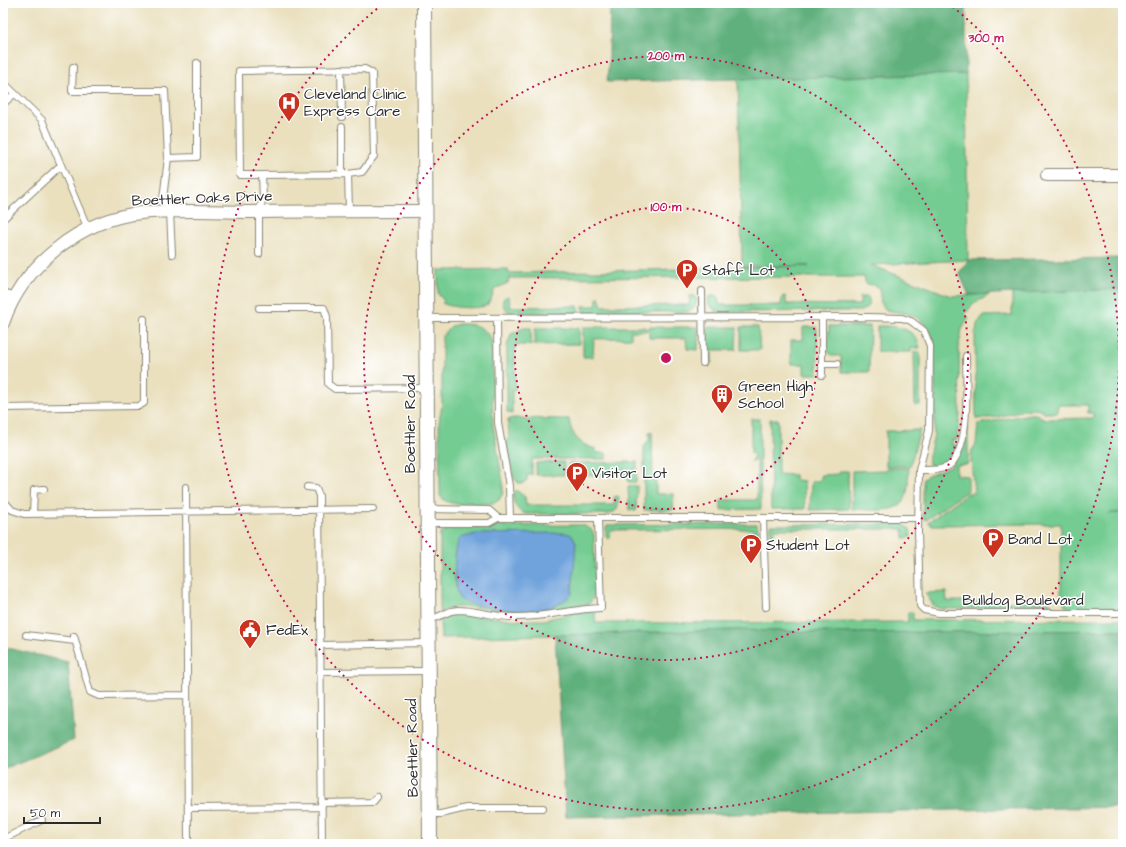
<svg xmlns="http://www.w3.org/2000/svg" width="1126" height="847" font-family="'Architects Daughter',sans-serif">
<rect width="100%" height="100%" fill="#fff"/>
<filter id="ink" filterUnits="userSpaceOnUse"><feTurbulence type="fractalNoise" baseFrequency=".025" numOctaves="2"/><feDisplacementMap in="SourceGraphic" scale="8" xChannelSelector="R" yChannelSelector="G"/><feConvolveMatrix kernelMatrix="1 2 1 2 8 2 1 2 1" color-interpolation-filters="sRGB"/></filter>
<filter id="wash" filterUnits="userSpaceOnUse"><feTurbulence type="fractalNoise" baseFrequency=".012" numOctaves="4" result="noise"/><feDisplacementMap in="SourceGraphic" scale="16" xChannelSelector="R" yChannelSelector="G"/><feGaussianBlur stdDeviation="0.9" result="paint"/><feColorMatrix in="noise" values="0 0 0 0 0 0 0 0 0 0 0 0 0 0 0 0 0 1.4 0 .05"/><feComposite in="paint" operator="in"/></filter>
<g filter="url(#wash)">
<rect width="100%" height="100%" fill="#eae0be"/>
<!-- green -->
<path fill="#74cc92" stroke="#507c5e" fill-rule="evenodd" d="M966 74 968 260 871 265 951 296 991 294 973 304 965 314 969 318 962 329 959 345 960 416 957 440H952V445H958C955 457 943 473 929 464 927 453 934 443 934 431 936 401 935 370 934 340 930 330 920 316 908 314 900 312 893 312 886 310L881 303 879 288 873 285 866 284 864 277 509 278 508 283 495 289C492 294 492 300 488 304 482 310 450 308 442 303L444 301 438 294V270L508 269 509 273 809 266H742L738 79Z
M1123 289V512L1109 513H1123V609H1069L1065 606 1061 593V524L931 525 928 522 968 493H974L971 459 972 450 976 444 978 424 1030 414H1036L1045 419 1093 418V413H1088V405H1058L1057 413H1044C1036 403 1009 415 998 417 991 418 983 418 976 419L975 333 976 332 977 324 983 316 1012 315V293Z
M507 296 509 297 510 307 578 306 579 313H512C505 310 502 306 503 299Z
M599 296 602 306 689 305 690 296H694L697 300 695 307 689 312H583V306H596L597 298Z
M711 296 718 297 719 305H781L782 297 784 296 786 297V304L860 305V297H868C872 304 867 308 861 311L717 312 709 305 708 298Z
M459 324C475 324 486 326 492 343L493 425 503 482V493L499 500 494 503C481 504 448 509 440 496L439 422 442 405V336L451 326Z
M829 326H870L869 372H841V356H832L827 350Z
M877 326C895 326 915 326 920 348H911V352H877Z
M583 327H646V331H631V338L594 339 593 357H583Z
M649 327H698V350L687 349 686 338H649Z
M707 327H737L736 350H712V363H707Z
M741 327H758L760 350H741Z
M803 327H816L817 329 818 374H804V364H791V340H803Z
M523 328H531V345H515V390H512V414L507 412V346L511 334Z
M535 328H579V344L535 345Z
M914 351 920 352V405H915Z
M512 418 569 419C571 436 580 445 596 449L597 453H606V459H532V475H527V480L524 483H518L513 477 506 440 509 439 508 420Z
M751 419H760V461H751L754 456 751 453Z
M770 419H778V474L795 475V480L804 481 805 509H771Z
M968 427V464L956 465V475L968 476V490L926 520 923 517V479L928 475 951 466Z
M920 430 910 466H886V431Z
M649 432H652L653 481H656V494H674L673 510H644V447L649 440Z
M564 462V475H536V463Z
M637 462 636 482H628L627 475H568V463Z
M757 463H760L761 509 721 510V500H757Z
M886 468H909C908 477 909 487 906 496 900 516 868 509 852 509V471L886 470Z
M839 471H848L849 509 810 510 811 482 821 480V475L839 474Z
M628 486H637L636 511 629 510Z
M516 490 525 497 526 505H614V497L617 496 619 497C618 507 618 513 607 514H526C516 512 509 498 516 490Z
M756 524C759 527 759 536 756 539L753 537V529L611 530 610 538 608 539 606 537V528L608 525Z
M903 524 910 529 911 537 904 538 903 529H774V538L770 537 771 525Z
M583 525 592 530 594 535 595 595 589 604C583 606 577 605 570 606 554 610 539 615 522 614 498 613 461 599 440 613V534L452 526ZM572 535 576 542 457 593 455 549Z
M946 592 947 601 1050 602 1051 608 941 609 934 606 925 593Z
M576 612H595L596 623 908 622V612H910L913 613V620L1123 619V630L855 633 738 630 441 638 440 622 448 615 455 613 518 620H544Z"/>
<!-- forest -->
<path fill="#5fb07c" stroke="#456e54" d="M610 3H966V74L607 82 609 56Z
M1123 258V289L969 295 959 273 968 260Z
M738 630 855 633 1123 630V807L566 817 555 635Z
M3 647 68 662 74 740 3 769Z"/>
<!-- water -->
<path fill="#70a3dc" stroke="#4e6784" d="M566 533 572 535 576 542 572 594C550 617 510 611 482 606 474 604 465 604 459 598 453 586 453 549 460 538L476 534Z"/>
</g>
<g filter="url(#ink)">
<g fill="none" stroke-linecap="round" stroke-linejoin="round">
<!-- service casing -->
<g stroke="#8a8674" stroke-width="8">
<path id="service" d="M73 67 72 91H165L168 158 163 199 170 212 172 254
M341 69 342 117
M3 82 42 120 88 229
M3 104 14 94
M342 127V174
M168 158 197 157V63
M262 175 348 174
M3 219 61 165
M259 254V212L263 198 262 175H240L239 71 365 69 372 73 374 156 362 172 348 174 349 211
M702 291 703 363
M3 293 15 297
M259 308H324L327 317 328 384 335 389 426 388
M426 318 868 317 902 318 911 321 924 331 930 346 929 431 919 470 918 531 920 606 924 610 939 613H1123
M497 318 498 423 509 486 510 518
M822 364H837
M822 375V318
M3 408 139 406 144 403V319
M919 470C929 470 942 471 950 465 971 446 966 383 966 356
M186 487 188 844
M307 487 316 488 319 496 322 844
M3 500 12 510 24 514 373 509
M427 509 489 510 498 518
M33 514 34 490 44 489
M763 518 766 607
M427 523H489L498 518H918
M428 621 451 611 458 610C476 610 494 617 513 617 543 618 571 609 601 608L598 519
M26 635 75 641
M74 636 90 692 99 696 187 695
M321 645 428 643
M320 672 428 671
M321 803 373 802 377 797
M188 808 321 807
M430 814H441L466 808H543
M3 839 42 820"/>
</g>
<!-- minor casing -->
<g stroke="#8a8674" stroke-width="14">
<path id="minor" d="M1047 175H1123
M3 323C23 265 80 220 140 213 180 209 222 212 262 212 316 211 371 211 425 211"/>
</g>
<!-- tertiary casing -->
<g stroke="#8a8674" stroke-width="16">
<path id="tertiary" d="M424 3 430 844"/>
</g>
<!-- service -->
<use href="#service" stroke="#fff" stroke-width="6"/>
<!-- minor -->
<use href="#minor" stroke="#fff" stroke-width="12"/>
<!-- tertiary -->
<use href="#tertiary" stroke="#fff" stroke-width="14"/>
</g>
</g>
<!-- distance rings -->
<g fill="none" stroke="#c2185b" stroke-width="2" stroke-dasharray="2 4">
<circle cx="666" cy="358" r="151"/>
<circle cx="666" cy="358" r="302"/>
<path d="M948 3A453 453 0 1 1 384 3"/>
</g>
<!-- icons -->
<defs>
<g id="hospital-pin" transform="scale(1.15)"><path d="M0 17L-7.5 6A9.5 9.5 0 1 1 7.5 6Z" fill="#c8321e" stroke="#fff"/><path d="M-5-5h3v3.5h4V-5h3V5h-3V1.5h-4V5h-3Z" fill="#fff"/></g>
<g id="parking-pin" transform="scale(1.15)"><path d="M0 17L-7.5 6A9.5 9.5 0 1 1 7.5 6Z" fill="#c8321e" stroke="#fff"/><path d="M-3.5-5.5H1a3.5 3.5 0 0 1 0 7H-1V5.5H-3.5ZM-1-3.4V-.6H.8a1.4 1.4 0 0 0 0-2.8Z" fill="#fff"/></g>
<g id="building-pin" transform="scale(1.15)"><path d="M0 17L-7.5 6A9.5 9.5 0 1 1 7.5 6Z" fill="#c8321e" stroke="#fff"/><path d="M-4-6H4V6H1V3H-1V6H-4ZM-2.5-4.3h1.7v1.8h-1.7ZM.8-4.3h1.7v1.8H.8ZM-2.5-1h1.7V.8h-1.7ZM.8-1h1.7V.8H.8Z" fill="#fff"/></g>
<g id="civic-pin" transform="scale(1.15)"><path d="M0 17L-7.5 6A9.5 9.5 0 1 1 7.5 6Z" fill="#c8321e" stroke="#fff"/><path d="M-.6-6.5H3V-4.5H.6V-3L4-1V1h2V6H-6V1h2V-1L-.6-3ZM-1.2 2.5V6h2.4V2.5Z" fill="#fff"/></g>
</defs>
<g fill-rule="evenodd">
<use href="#hospital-pin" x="289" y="103"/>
<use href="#parking-pin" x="687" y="270"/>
<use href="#building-pin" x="722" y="395"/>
<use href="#parking-pin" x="577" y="473"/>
<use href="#parking-pin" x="993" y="539"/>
<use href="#parking-pin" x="751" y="545"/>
<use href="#civic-pin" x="250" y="630"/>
</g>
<g text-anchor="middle" stroke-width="3" stroke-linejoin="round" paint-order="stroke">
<!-- poi labels -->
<g font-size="15" fill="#2b2b2b" stroke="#fff" text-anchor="start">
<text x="304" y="99">Cleveland Clinic<tspan x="304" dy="17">Express Care</tspan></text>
<text x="702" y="275">Staff Lot</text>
<text x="738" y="391">Green High<tspan x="738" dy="17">School</tspan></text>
<text x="592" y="478">Visitor Lot</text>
<text x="1008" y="544">Band Lot</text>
<text x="766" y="550">Student Lot</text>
<text x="266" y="635">FedEx</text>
</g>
<!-- street labels -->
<g font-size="15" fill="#2b2b2b" stroke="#fff">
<text transform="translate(202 198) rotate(-2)" y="5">Boettler Oaks Drive</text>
<text transform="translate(410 424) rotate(-90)" y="5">Boettler Road</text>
<text x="1023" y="605">Bulldog Boulevard</text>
<text transform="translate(412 748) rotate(-91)" y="5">Boettler Road</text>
</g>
</g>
<circle cx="666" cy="358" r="6" fill="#c2185b" stroke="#fff" stroke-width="2"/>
<g font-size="12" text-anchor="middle" font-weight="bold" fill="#c2185b" stroke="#fff" stroke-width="3" stroke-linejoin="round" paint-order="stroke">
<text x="986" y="42">300 m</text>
<text x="666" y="60">200 m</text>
<text x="666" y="211">100 m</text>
</g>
<!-- margin -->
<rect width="1126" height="847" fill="none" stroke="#fff" stroke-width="16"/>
<!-- scale -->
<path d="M24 817v6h76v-6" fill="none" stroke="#2b2b2b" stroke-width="2"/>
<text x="30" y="817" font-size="12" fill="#2b2b2b" stroke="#ffffff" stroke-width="3" paint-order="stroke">50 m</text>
</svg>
